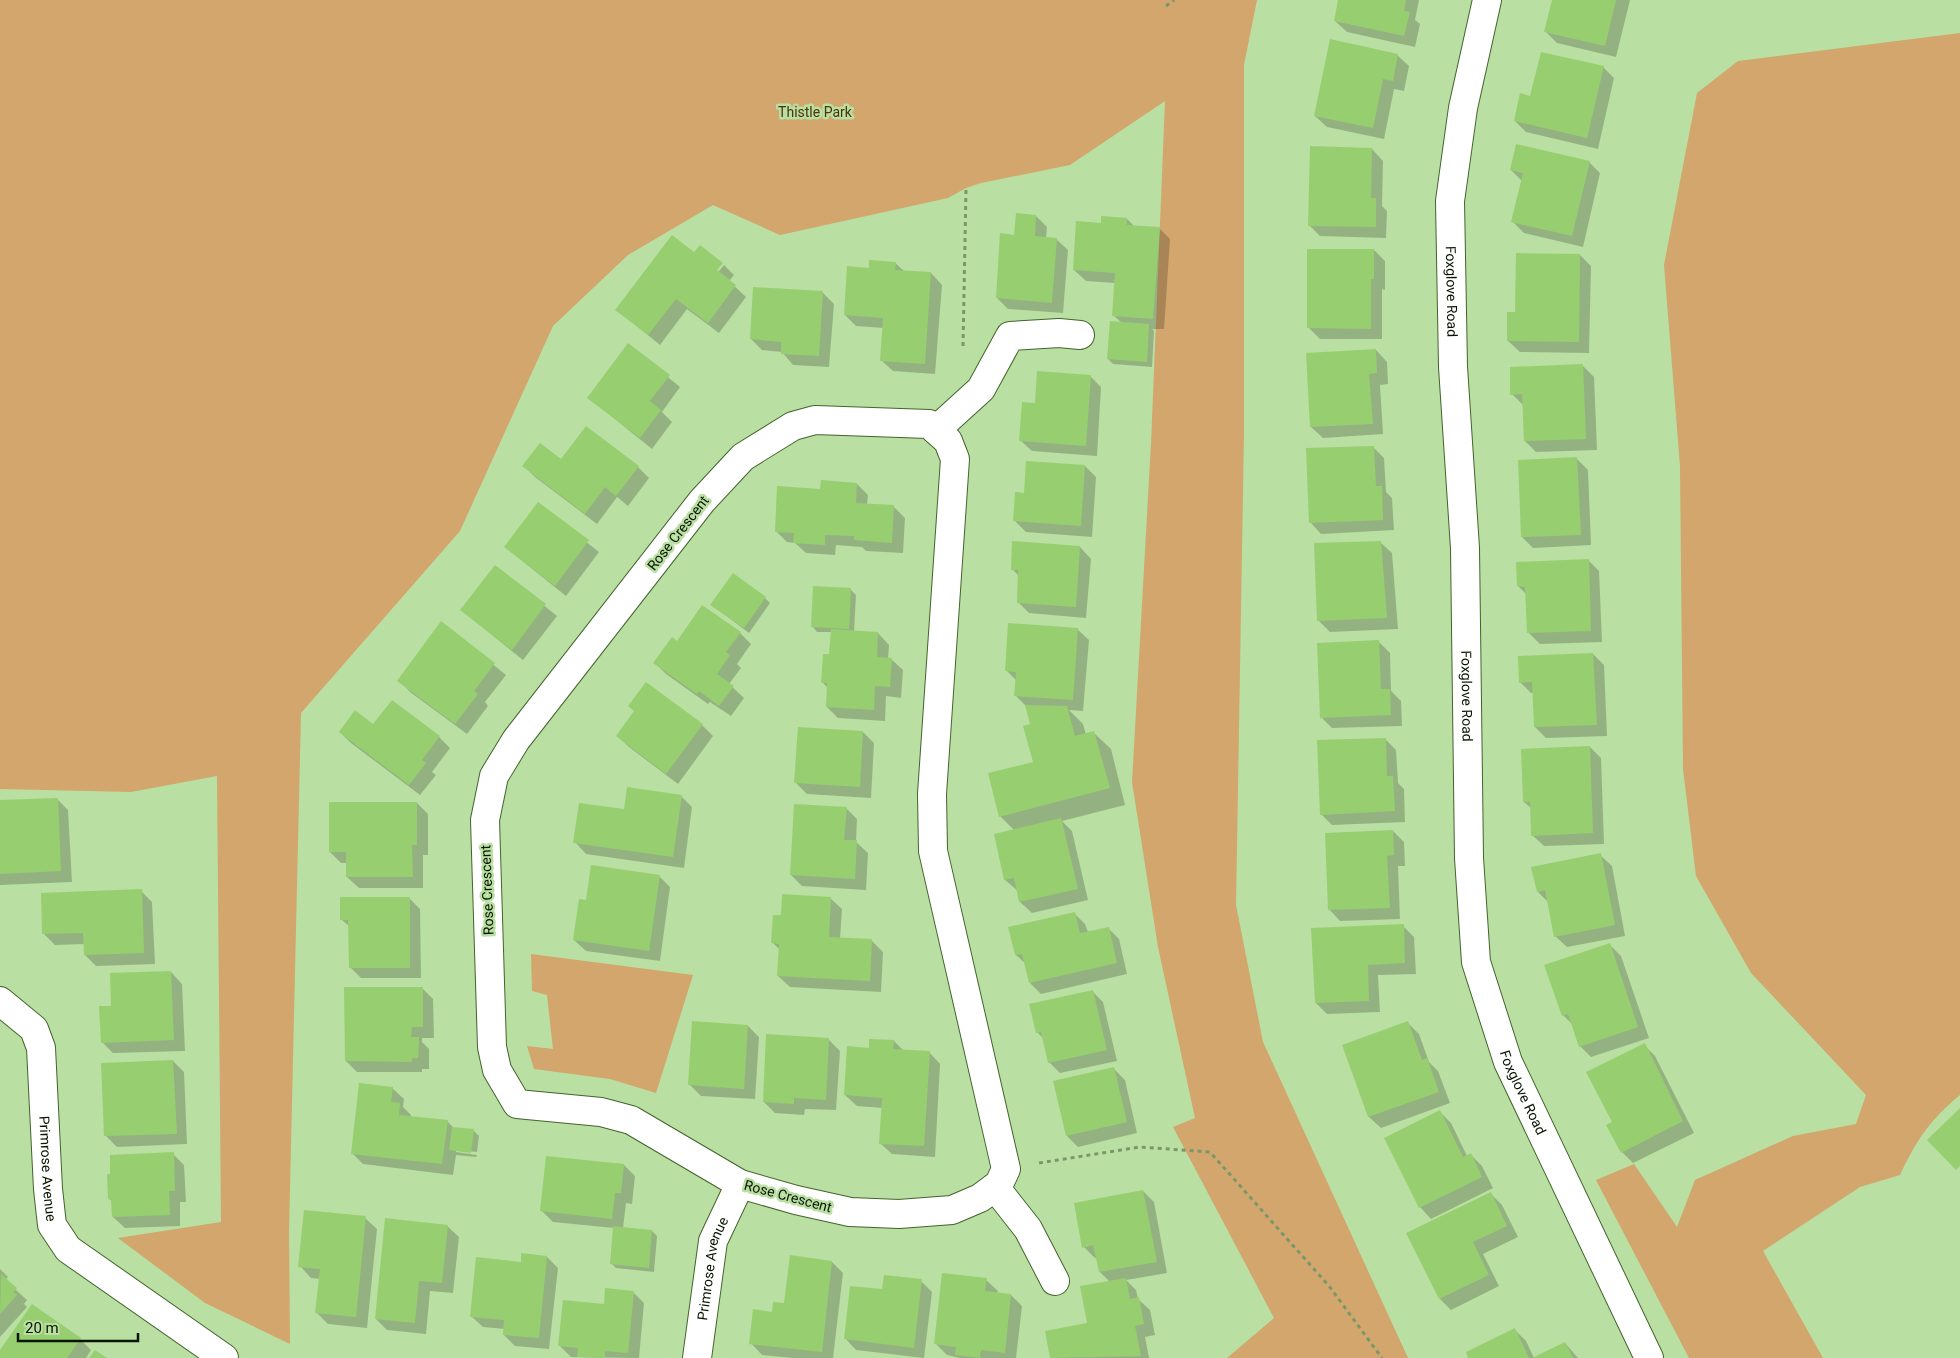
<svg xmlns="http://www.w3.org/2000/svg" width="1960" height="1358" font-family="Roboto,sans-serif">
<rect width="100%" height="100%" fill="#b9dfa2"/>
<!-- green -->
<path fill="#d2a66c" d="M0 0H1257L1244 65V432L1236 905 1263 1042 1408 1358H1227L1274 1318 1173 1127 1195 1118 1158 947 1132 782 1151 444 1165 101 1070 165 981 183 966 188 948 198 780 235 713 205 628 255 553 326 460 531 301 713 289 1231 290 1344 205 1303 118 1238 221 1222 217 776 131 792 0 789Z
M1960 33V1095C1930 1120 1917 1139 1900 1175L1860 1187 1763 1251 1823 1358H1689L1596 1180 1634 1164 1677 1227 1695 1180 1793 1136 1856 1124 1866 1095 1751 973 1696 876 1683 769 1680 466 1664 265 1697 93 1738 61Z
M531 954 693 975 656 1093 610 1079 534 1069 527 1046 553 1049 547 995 532 991Z"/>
<!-- shadow -->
<path fill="#0003" d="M1340 0H1419L1415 20 1420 24 1415 47 1347 32 1335 21Z
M1553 0H1630L1616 57 1557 43 1546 32Z
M1397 55 1409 66 1404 91 1394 89 1384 139 1327 127 1315 116Z
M1603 67 1614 78 1598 149 1526 132 1515 121 1531 97Z
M1372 149 1383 161 1382 206 1387 211 1386 238 1320 236 1309 225Z
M1589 162 1600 173 1583 247 1524 233 1513 222 1522 181 1511 170Z
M1036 216 1047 227 1046 238 1056 239 1068 250 1063 313 1008 309 997 298 1016 236Z
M1127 219 1135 227 1159 228 1170 239 1164 329H1152L1154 331 1152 367 1113 364 1108 359 1122 323 1113 315 1115 283 1086 281 1074 270Z
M1374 250 1385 261V290L1382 289V339H1320L1309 328Z
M1580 255 1591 266 1589 353 1520 352 1508 341 1516 314Z
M895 263 904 271 931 273 942 285 935 374 893 371 881 360 884 328 856 326 845 315 870 269Z
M724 265 734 275 729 281 746 297 719 333 687 309 660 345 617 310 713 274 715 276Z
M823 293 834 304 829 367 793 365 782 352 762 350 751 339Z
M628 345 680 387 662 412 672 422 652 449 589 398Z
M1376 350 1387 362 1388 384 1380 385 1383 434 1323 438 1311 427Z
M1583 366 1594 377 1597 450 1536 452 1525 441 1523 405 1512 394Z
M1090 376 1101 387 1097 456 1032 451 1020 440 1036 405Z
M1373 447 1384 458 1386 492 1392 498 1394 530 1321 534 1310 522Z
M1577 459 1588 470 1591 545 1533 548 1522 537Z
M561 460 638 467 649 478 628 506 617 497 597 524 535 477 524 466Z
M1085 466 1096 477 1092 537 1026 532 1015 521 1025 494Z
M857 484 868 495 867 505 894 507 905 518 903 553 866 551 862 547 836 545 835 555 806 553 795 543 787 542 776 531 821 490Z
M538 504 599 552 566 596 505 547Z
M1380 542 1392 553 1398 629 1330 632 1319 621Z
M1080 547 1091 559 1086 618 1029 613 1018 602 1019 576 1012 569Z
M1588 560 1599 571 1602 642 1540 644 1529 633 1527 595 1518 586Z
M495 566 557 616 523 660 461 610Z
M851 590 856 595 854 632 878 633 889 645 888 659H891L903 670 901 698 886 696 885 721 838 718 827 707 828 688 822 682 830 656 832 632H817L812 626Z
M765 598 770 603 749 633 712 605Z
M441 623 506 675 485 702 488 706 467 734 410 692 399 680Z
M1077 629 1089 640 1083 711 1069 710 1083 724 1086 735 1094 733 1111 749 1125 805 1062 821 1072 831 1088 900 1032 913 1020 902 1018 891 1005 880 1015 831 1000 816 1034 763 1031 725 1027 707 1016 696V680L1006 670Z
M740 633 751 644 737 664 741 668 729 684 744 698 731 716 710 702 708 704 666 674 655 663 677 643Z
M1379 642 1390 653 1391 691 1401 701 1402 726 1332 728 1321 717Z
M1593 654 1604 665 1607 736 1546 738 1535 727 1534 693H1531L1520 682Z
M702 725 713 736 678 784 629 747 617 736Z
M374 726 439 737 450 748 432 772 436 775 420 795 351 743 340 732Z
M799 728 863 732 874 743 871 798 807 794 796 783Z
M1385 739 1396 750 1398 783 1404 789 1405 822 1332 825 1321 814Z
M1590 747 1601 758 1604 844 1544 846 1532 835 1531 808 1524 802Z
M681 796 692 807 684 868 586 854 575 842 625 810Z
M57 799 68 810 72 882 0 885V801Z
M417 803 428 814V855H423V888H359L347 877V863H341L330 852Z
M846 808 857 819 856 842 868 853 866 890 802 886 791 875Z
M1393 831 1404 842 1405 866H1398L1400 919 1340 921 1329 909Z
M1600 855 1612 866 1625 936 1567 947 1555 936 1549 903 1538 892Z
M659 876 670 887 660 961 586 951 574 940 587 901Z
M141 891 152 902 155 964 96 966 85 955V944L55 945 44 934Z
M409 898 420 909 421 978H361L350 967V927L341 919Z
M830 898 842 909 840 939 872 941 883 952 881 992 790 987 778 976 780 950 773 943 782 917Z
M1074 913 1085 924 1088 932 1108 928 1119 939 1127 974 1041 994 1030 983 1026 964 1016 955Z
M1403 926 1414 937 1416 974 1378 975 1380 1012 1327 1014 1316 1003Z
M1609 944 1621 956 1649 1038 1591 1057 1580 1046 1572 1024 1563 1015Z
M171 972 182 984 185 1051 113 1053 102 1042 112 1007Z
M422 988 433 999 434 1038H422V1042L429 1049V1069H422V1072H357L346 1061Z
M1092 991 1103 1002 1117 1061 1060 1073 1049 1062 1044 1039 1037 1032Z
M1408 1023 1419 1034 1429 1062 1438 1071 1450 1103 1381 1128 1369 1117 1344 1046Z
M748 1026 759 1037 755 1099 701 1096 690 1085Z
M828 1039 840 1051 836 1110 805 1109 804 1115 775 1113 764 1102Z
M894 1041 904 1051 929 1052 940 1064 935 1157 892 1154 880 1143 883 1108 857 1106 845 1095 870 1049Z
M1644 1045 1655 1056 1694 1133 1633 1163 1622 1152 1614 1122Z
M173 1061 184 1072 187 1144 117 1147 106 1136Z
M1114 1069 1125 1080 1137 1133 1078 1147 1067 1136Z
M392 1088 404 1099 403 1107 411 1115V1118L447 1121 454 1128 474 1131 479 1136 477 1152 456 1150V1152L477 1155 476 1157 456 1155 453 1175 363 1164 352 1153Z
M1440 1112 1451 1123 1467 1156 1471 1155 1482 1166 1493 1188 1431 1219 1420 1207Z
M173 1154 184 1165 186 1202H180V1226L125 1228 113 1217V1202L109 1199Z
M624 1165 635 1176 632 1204 626 1203 623 1228 652 1231 657 1236 654 1272 616 1268 611 1263 614 1228 553 1222 542 1211Z
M1143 1191 1154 1202 1167 1273 1126 1280 1136 1290 1138 1299 1150 1310 1155 1335 1145 1337 1149 1358H1051L1046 1332 1088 1324 1110 1282 1100 1272 1097 1258H1095L1084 1247Z
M1491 1194 1502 1205 1518 1237 1483 1254 1499 1286 1451 1310 1440 1299Z
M365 1218 377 1229 367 1328 328 1324 316 1312 320 1279 311 1278 300 1266Z
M447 1226 459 1237 453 1293 430 1291 426 1334 387 1330 376 1319Z
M547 1257 558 1268 549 1349 515 1346 504 1335 505 1329 483 1327 471 1316 522 1263Z
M832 1262 843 1273 833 1358H793L762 1355 751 1343 773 1313Z
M0 1269 8 1277 5 1280 27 1300 24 1304 27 1307 0 1337Z
M986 1280 998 1291 997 1293 1011 1295 1022 1306 1016 1358H960L947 1355 936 1344Z
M921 1281 932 1292 924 1358 856 1350 845 1338 883 1291Z
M633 1292 644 1303 639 1358 571 1357 559 1345 605 1305Z
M1515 1330 1526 1341 1534 1358H1470Z
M80 1339 91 1350 86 1358H0V1352Z
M1565 1343 1578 1358H1535Z"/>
<!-- building -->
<path fill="#97cf70" d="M1338 0H1406L1404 11 1410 12 1404 36 1334 21Z
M1552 0H1616L1605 46 1544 32Z
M1330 39 1398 54 1393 81 1383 79 1373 128 1314 116Z
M1541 52 1604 66 1587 138 1514 121 1520 93 1530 96Z
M1516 144 1590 161 1572 236 1511 222 1523 173 1510 170Z
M1310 146 1372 148 1371 198H1376V227L1308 226Z
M1016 213 1036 215 1035 236 1057 238 1052 303 996 298 1000 233 1014 235Z
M1101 216 1127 218V225L1160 227 1153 319 1112 316 1115 273 1073 270 1076 221 1101 223Z
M672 235 694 252 700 245 723 263 717 270 736 285 708 323 676 299 648 335 615 310Z
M1307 249H1374V279H1371V329L1307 328Z
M1516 253 1580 254 1579 342 1507 341V312H1515Z
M869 260 896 262 895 270 931 272 925 364 880 361 883 318 844 315 847 266 869 268Z
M753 287 823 291 819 356 781 354V342L750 339Z
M1110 321 1149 324 1147 362 1107 359Z
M628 343 670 375 650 401 661 410 640 438 587 398Z
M1376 349 1377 373 1369 374 1373 424 1310 427 1306 353Z
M1583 364 1586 439 1524 441 1522 394 1510 395V367Z
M1037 371 1091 375 1086 446 1019 441 1022 402 1035 403Z
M586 426 639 466 616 496 605 487 585 514 522 466 540 443 561 459Z
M1374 446 1376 486H1382L1383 520 1309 523 1306 448Z
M1577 457 1581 535 1521 537 1518 460Z
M1026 461 1085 465 1081 526 1013 521 1015 492 1024 493Z
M821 480 857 483 856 503 894 505 892 543 854 540V536L825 535V545L793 543 794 533 775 532 777 486 820 489Z
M538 502 589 540 555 586 504 547Z
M1012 541 1080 546 1076 607 1017 603 1018 570H1011Z
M1381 541 1387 618 1317 621 1314 543Z
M1589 559 1591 631 1527 633 1525 587 1517 586 1516 562Z
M495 565 546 604 512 650 460 610Z
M733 573 766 597 744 628 710 605Z
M813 586 851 588 849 629 811 627Z
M702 605 741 632 726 652 730 655 717 674 734 686 719 706 699 691 697 694 653 663 672 637 677 641Z
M441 621 495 663 474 691 478 694 455 724 397 681Z
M1008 623 1078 628 1073 700 1014 696 1016 672 1005 671Z
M831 629 878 632 877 657 892 658 890 687 875 686 874 710 826 707 827 683H821L823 654H829Z
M1379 640 1381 689H1390L1391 715 1320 718 1317 643Z
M1593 653 1597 725 1534 727 1532 682 1519 683 1518 656Z
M646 682 703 724 666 774 616 736 634 711 628 706Z
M392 700 440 736 422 760 426 763 409 785 339 732 355 710 373 724Z
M1025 705 1067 706 1075 736 1094 731 1110 788 999 817 988 773 1033 762 1023 726 1030 724Z
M798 727 863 731 860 787 794 783Z
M1386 738 1387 776H1393L1395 811 1320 815 1317 740Z
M1590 746 1593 833 1531 836 1530 802H1523L1521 749Z
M627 787 682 795 673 857 573 843 579 803 624 809Z
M58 798 61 871 0 874V800Z
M329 802H417V845H412L413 877H346V852H329Z
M794 804 847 807 844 840H857L855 879 790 875Z
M1061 818 1078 889 1019 902 1014 878 1004 880 994 834Z
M1393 830 1394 855 1387 856 1390 908 1328 910 1325 833Z
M1601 853 1615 925 1554 937 1545 890 1537 892 1531 867Z
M591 865 660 875 649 951 573 940 579 899 586 900Z
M142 889 144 953 84 955 83 933 42 934 41 893Z
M782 894 831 897 829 937 872 939 870 981 777 976 779 944 771 943 773 915H781Z
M340 897H410V968H349L348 920H340Z
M1075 912 1080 933 1109 927 1117 963 1029 983 1022 954 1015 955 1008 927Z
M1404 924 1405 963 1368 965 1369 1001 1315 1003 1311 928Z
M1610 943 1638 1027 1579 1047 1568 1014 1562 1016 1544 965Z
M171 971 174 1040 101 1043 99 1006H111L110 973Z
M344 987H423V1027H412L411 1037H419L418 1058H412V1062L345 1061Z
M1093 990 1107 1050 1048 1063 1041 1032 1036 1033 1029 1004Z
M692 1021 748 1025 744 1089 688 1085Z
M1408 1021 1422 1060 1427 1058 1439 1092 1368 1117 1342 1045Z
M766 1034 829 1038 826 1100 794 1098V1104L763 1102Z
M869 1039 894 1040 893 1049 930 1051 924 1146 879 1144 882 1098 844 1095 847 1046 869 1048Z
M1645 1043 1683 1121 1621 1153 1606 1125 1612 1122 1586 1072Z
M173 1060 177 1134 104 1136 101 1063Z
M1114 1067 1127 1122 1066 1136 1053 1081Z
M359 1083 393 1087 391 1102 400 1103 399 1115 448 1120 442 1164 351 1154Z
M1960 1108V1166L1956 1170 1927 1140Z
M1440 1110 1463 1157 1471 1153 1482 1177 1419 1208 1384 1138Z
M452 1127 474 1129 471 1153 449 1150Z
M174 1152 175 1191H169L170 1215 112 1217 111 1199H108L107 1174H110V1155Z
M546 1156 624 1164 621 1193H615L612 1219 540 1211Z
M1143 1190 1157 1262 1099 1272 1093 1245 1082 1248 1074 1203Z
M1491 1192 1507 1226 1473 1242 1489 1275 1439 1299 1406 1233Z
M304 1210 366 1216 356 1317 315 1313 320 1269 298 1267Z
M385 1218 448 1225 442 1283 419 1281 415 1323 375 1319Z
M613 1226 652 1230 649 1268 610 1264Z
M521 1253 547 1256 539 1338 503 1335 504 1320 470 1317 476 1257 521 1262Z
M790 1255 832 1261 822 1352 749 1344 753 1309 772 1312 773 1302 784 1303Z
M942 1273 987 1278 985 1291 1011 1294 1005 1353 981 1350 980 1358 955 1355 956 1347 934 1344Z
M1 1274 17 1288 13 1292 17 1295 0 1314Z
M884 1275 922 1279 914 1348 844 1339 850 1286 882 1289Z
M1126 1278 1130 1299 1139 1297 1144 1324 1135 1326 1141 1356 1050 1358 1045 1331 1087 1323 1080 1286Z
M605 1288 634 1291 628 1353 605 1351V1358L577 1357 578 1348 558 1346 563 1300 604 1304Z
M32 1304 81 1338 67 1358H0V1350Z
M1515 1328 1529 1358H1468L1466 1352Z
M1565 1342 1573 1358H1532Z
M95 1350 107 1358H89Z"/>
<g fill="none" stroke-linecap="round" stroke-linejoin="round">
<!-- minor casing -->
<g stroke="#43642c" stroke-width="30">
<g id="minor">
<path id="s1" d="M1487 0 1463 108 1450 201 1453 367 1465 548 1469 858 1476 962 1508 1062 1649 1358"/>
<path d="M815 420 929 424 948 441 955 459 932 794 933 851 1006 1169 999 1184 980 1198 952 1210 899 1214 850 1212 796 1200 740 1184 631 1120 601 1112 517 1104 497 1070 492 1047 485 820 494 776 516 740 702 501 743 457 793 426Z"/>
<path d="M936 430 981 389 1010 336 1059 333 1080 335"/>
<path id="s2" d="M0 1001 34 1029 41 1048 48 1189 52 1225 68 1249 224 1358"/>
<path d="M995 1187 1028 1229 1055 1281"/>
<path id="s3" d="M697 1358 713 1241 740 1184"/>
</g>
</g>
<!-- path -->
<path stroke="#7a9769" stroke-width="3" stroke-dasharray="4 4" stroke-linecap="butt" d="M1166 6 1174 0
M963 346 966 188
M1039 1163 1140 1147 1210 1152 1329 1286 1382 1358"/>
<!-- minor -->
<use href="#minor" stroke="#fff" stroke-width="28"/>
</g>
<g text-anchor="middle" stroke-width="5" stroke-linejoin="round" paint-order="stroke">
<!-- park labels -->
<g font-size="14" fill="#4e3308" stroke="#b9dfa2">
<text x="815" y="117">Thistle Park</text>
</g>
<!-- street labels -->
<g font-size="14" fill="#081501" stroke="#b9dfa2">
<text dy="5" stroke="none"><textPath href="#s1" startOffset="295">Foxglove Road</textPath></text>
<text transform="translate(678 533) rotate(-52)" y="5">Rose Crescent</text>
<text dy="5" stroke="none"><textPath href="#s1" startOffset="700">Foxglove Road</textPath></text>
<text transform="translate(487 890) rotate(-92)" y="5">Rose Crescent</text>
<text dy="5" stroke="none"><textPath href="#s1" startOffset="1105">Foxglove Road</textPath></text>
<text dy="5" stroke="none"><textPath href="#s2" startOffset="185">Primrose Avenue</textPath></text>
<text transform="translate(788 1196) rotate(15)" y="5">Rose Crescent</text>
<text dy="5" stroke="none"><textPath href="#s3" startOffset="91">Primrose Avenue</textPath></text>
</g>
</g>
<!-- scale -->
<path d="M18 1333v8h120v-8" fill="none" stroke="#081501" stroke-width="2.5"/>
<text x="25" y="1333" font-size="15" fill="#081501" stroke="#b9dfa2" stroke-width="4" paint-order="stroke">20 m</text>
</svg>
